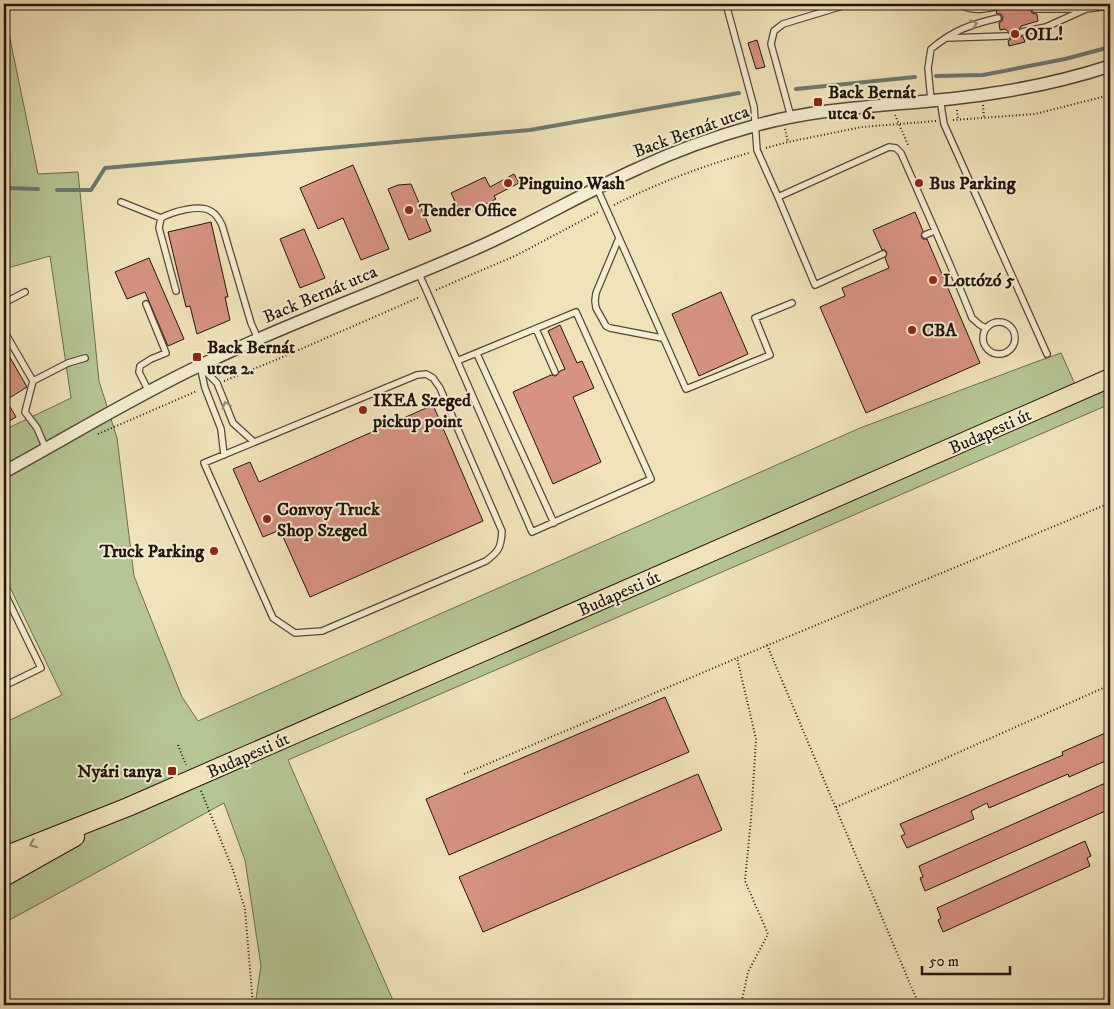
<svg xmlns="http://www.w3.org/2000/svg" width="1114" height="1009" font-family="'IM FELL DW Pica',serif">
<rect width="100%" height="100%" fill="#f0e3b9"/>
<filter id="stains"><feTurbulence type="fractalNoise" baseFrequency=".004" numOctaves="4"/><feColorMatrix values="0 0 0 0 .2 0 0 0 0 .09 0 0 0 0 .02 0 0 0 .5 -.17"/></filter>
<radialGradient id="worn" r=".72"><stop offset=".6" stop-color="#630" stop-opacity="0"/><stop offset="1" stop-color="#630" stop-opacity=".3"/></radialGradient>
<!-- green -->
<path fill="#b5c593" stroke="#6a6d52" d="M4 10 38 174 78 172 99 381 117 438 134 576 182 697 198 721 860 428 1033 363 1061 353 1082 400 1110 388V404L288 760 395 1005H255L261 966 245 860 224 803 4 923V723L62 695 4 575V430L71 398 50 256 4 269Z"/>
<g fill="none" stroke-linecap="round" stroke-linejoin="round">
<!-- stream -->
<path stroke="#6a7a73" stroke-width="4" d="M936 76 983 75 1065 59 1110 47
M796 89 915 77
M4 188 38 189
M57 190H91L105 168 530 130 739 93"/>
</g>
<!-- building -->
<path fill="#d79282" stroke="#201510" d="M998 4H1034L1030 9 1032 13 1037 14 1038 21 1021 26V27L1017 31 1019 35 1023 37 1025 42 1009 46 1008 41 1011 39 1012 35 1005 29 1000 30 999 23 1002 21 1003 17 1001 14H997L996 12 1000 8Z
M757 40 765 67 756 69 748 43Z
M353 165 389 249 361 260 343 218 318 229 300 188Z
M514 174 519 183 494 196 496 199 462 216 451 193 485 177 490 187Z
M411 184 431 231 409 240 388 189 398 185Z
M915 212 923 231 921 236 923 239H927L980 363 866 413 820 307 845 296 842 288 889 268 885 258 887 253 885 250H882L873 230Z
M211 222 228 297H225L230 320 197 334 190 306 186 307 168 232Z
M304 229 325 278 300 288 280 239Z
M149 258 184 339 168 346 145 292 127 299 115 272Z
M721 292 748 354 699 376 672 314Z
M560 325 577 363 582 361 594 388 573 397 601 462 553 484 513 392 551 375 556 376 560 371 565 369 548 331Z
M4 347 27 387 6 400 16 417 4 424Z
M433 405 483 521 310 597 280 530 263 537 233 469 250 462 259 482Z
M665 697 689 752 449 855 426 799Z
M1110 731V759L1069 777 1068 774 989 808 987 803 971 811 974 819 907 848 901 836 905 834 900 824 1063 755 1062 752Z
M698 774 722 830 483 932 459 877Z
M1110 781V809L925 891 920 878 923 877 919 866Z
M1085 841 1091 856 1087 858 1090 866 943 932 938 920 941 918 937 908Z"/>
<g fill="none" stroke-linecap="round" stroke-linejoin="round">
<!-- service casing -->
<g stroke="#54483a" stroke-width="8">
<path id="service" d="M726 4 754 107 757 150 778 197 889 147 896 148 901 153C925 208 950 262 972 318L980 325 986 328
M958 4C972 11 980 10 995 7
M1035 9H1083
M1022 32 1046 27 1086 9 1110 6
M947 38 1007 36
M940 99 944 124 1047 354
M931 100 928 68 931 49C954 30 969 25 998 18
M791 117 771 44 774 31 783 24 849 4
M597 188 686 389 770 355 755 318 792 303
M778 197 815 285 883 254
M121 202 161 218
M925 235 934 231
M619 238 596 293 595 301 596 308 606 326 610 328 662 338
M418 272 428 294 532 532 651 479 576 312 457 361
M176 291 159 228 161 218C172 212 201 203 212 212 216 214 220 221 222 225L251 323 258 339
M4 303 25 292
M146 304 166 353 151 359 140 366 139 372 149 392
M983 338a16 16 0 1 1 32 0a16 16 0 1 1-32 0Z
M536 329 555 372
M4 331 33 381
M477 354 554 523
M200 366 217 383 233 423 254 442
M200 366 205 388 221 429 224 455
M426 374 433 378 440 388 502 531C501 548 499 551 486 561L322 631 295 633 273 618 204 463 417 375Z
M46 449 37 428 25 412 33 381 68 363 85 358
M4 592 41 668 4 686"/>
</g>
<!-- minor casing -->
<g stroke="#54483a" stroke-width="14">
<path id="minor" d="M4 472C70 436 135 396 203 364 293 321 387 288 479 247 533 223 585 192 639 168 677 150 717 136 757 125 833 104 911 106 988 94 1030 88 1070 79 1110 66"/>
</g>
<!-- primary casing -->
<g stroke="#201510" stroke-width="20">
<path id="primary" d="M4 856 128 807 1110 378
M4 877 75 837"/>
</g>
<!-- path -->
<path stroke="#201510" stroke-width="2" stroke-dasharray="1 2.5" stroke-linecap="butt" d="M983 105 984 118
M957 110 958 120
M895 115 909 147
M953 120 1035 114 1110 95
M785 129 788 142
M766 148 788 142 862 127 936 121
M614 205C658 183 702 166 749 153
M436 290 517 255 598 212
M224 381 278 359 420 297
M98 434 197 391
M767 645 919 1005
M178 745 186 765
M464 774 737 658
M201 791 233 870 245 909 253 1005
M836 807 1110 685
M741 1005 748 972 768 934 745 881 751 819 756 739 737 658 1110 503"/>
<!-- service -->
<use href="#service" stroke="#f5edd2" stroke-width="5.5"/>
<!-- minor -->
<use href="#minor" stroke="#f5edd2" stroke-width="11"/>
<!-- primary -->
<use href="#primary" stroke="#f0e3b9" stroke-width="18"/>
</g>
<!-- one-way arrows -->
<defs><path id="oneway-chevron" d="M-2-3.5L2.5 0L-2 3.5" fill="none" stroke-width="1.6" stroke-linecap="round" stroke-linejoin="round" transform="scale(1.25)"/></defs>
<g stroke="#958c7b">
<use href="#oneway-chevron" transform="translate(974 24) rotate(-16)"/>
<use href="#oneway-chevron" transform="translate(226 405) rotate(-111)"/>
</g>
<use stroke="#92866d" href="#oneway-chevron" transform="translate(33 844) rotate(158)"/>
<!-- markers -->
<g fill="#8f2418" stroke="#f5edd2" stroke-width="2">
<circle cx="1015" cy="34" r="5"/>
<rect x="813" y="97" width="10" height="10" rx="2.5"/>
<circle cx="508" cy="183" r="5"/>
<circle cx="919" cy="183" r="5"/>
<circle cx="409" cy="210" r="5"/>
<circle cx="933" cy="280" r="5"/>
<circle cx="912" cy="330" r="5"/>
<rect x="192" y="352" width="10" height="10" rx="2.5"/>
<circle cx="363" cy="410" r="5"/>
<circle cx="267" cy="519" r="5"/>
<circle cx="214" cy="551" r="5"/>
<rect x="167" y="766" width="10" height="10" rx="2.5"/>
</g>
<g text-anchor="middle" stroke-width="4" stroke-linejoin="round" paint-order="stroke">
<!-- poi labels -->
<g font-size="18" font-weight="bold" fill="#201510" stroke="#f5edd2" text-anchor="start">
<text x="1025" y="40">OIL!</text>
<text x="828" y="98">Back Bernát<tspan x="828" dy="21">utca 6.</tspan></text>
<text x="518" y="189">Pinguino Wash</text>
<text x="929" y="189">Bus Parking</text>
<text x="419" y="216">Tender Office</text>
<text x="943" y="286">Lottózó 5</text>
<text x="922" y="336">CBA</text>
<text x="207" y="353">Back Bernát<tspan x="207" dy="21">utca 2.</tspan></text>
<text x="373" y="406">IKEA Szeged<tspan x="373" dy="21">pickup point</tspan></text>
<text x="277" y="515">Convoy Truck<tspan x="277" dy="21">Shop Szeged</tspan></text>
<text x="204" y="557" text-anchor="end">Truck Parking</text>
<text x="162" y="777" text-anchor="end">Nyári tanya</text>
</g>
<!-- street labels -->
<g font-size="18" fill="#201510" stroke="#f5edd2">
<text transform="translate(691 131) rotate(-20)" y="6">Back Bernát utca</text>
<text transform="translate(320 294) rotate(-23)" y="6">Back Bernát utca</text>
<text transform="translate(990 431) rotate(-24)" y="6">Budapesti út</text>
<text transform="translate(619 593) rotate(-24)" y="6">Budapesti út</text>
<text transform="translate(248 755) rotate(-24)" y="6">Budapesti út</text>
</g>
</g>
<!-- margin -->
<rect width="1114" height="1009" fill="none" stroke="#f0e3b9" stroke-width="20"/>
<rect x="5" y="5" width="1104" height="999" fill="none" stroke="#201510" stroke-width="2.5"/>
<rect x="10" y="10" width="1094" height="989" fill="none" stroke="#201510"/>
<!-- scale -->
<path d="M922 966v8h88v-8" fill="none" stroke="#201510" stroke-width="2.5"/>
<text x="929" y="966" font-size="15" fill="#201510" stroke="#f5edd2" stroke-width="4" paint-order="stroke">50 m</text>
<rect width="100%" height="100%" filter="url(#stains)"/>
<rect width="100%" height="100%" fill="url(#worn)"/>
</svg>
